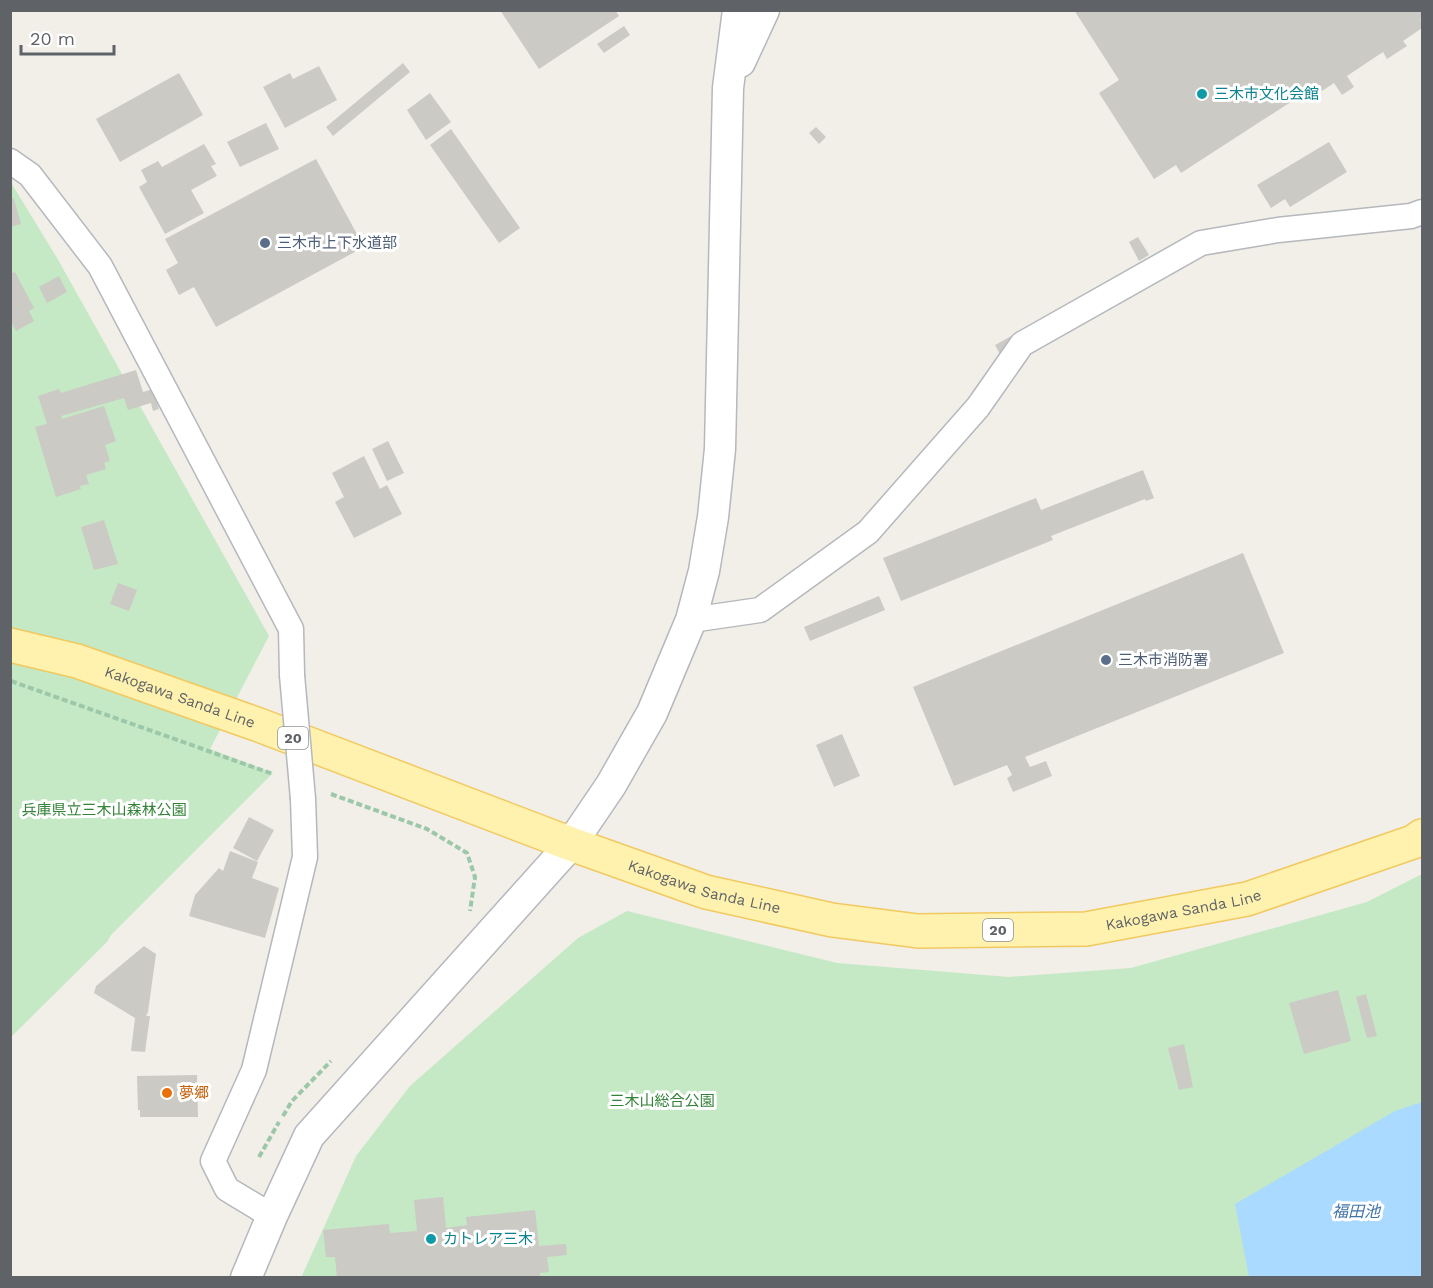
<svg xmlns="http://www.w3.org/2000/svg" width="1433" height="1288" font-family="'Work Sans','Noto Sans JP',sans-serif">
<rect width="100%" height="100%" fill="#f1efe8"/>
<!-- green -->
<path fill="#c5e8c5" d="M10 181 57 258 269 636 210 749 273 773 111 935 107 942 11 1037Z
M1422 874V1277L301 1278 356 1156 410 1086 578 938 627 911 837 963 1009 977 1131 968 1367 902Z"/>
<!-- water -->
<path fill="#aadaff" d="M1422 1102V1277H1249L1235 1204 1395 1111Z"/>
<!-- building -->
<path fill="#cccac5" d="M500 10H615L619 16 539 69Z
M1074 10H1422V19L1420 20 1422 23V28L1403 41 1407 46 1387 59 1383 52 1347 76 1354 87 1342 95 1334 83 1322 91 1317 85 1181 173 1176 165 1154 179 1099 93 1119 80Z
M624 26 630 35 604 53 597 44Z
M403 63 410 72 333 136 326 127Z
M319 66 337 100 285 128 263 87 290 73 293 79Z
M179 73 203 115 120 162 96 119Z
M430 93 451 122 426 140 407 110Z
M266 123 279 149 240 167 227 142Z
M816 127 826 137 819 144 809 133Z
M451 129 520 228 499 243 430 145Z
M1329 142 1347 172 1290 207 1285 199 1271 208 1257 185Z
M204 144 216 164 211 166 217 176 191 190 204 213 165 234 139 187 147 182 141 170 158 161 162 167Z
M316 159 364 247 216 327 194 287 179 295 166 270 178 263 165 239Z
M10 197 14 199 21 224 10 227Z
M1138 237 1149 255 1139 261 1129 242Z
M15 272 34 308 29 311 34 321 16 331 10 320V274Z
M59 276 67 292 47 303 39 287Z
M1015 334 1018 340 1002 358 995 345Z
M136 370 143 392 153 389 159 409 153 411 151 403 128 410 124 398 61 416 62 419 104 406 116 441 105 445 110 461 104 463 106 469 86 475 89 484 80 486 81 489 56 497 35 427 47 424 38 396 59 389 61 393Z
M388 441 404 473 387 481 372 449Z
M364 456 380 489 387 485 402 514 354 538 335 502 344 497 332 473Z
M1143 470 1154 498 1146 501 1145 499 1051 536 1053 540 901 601 883 558 1036 498 1041 510Z
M104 520 118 564 94 570 81 527Z
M1243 553 1284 653 1025 757 1030 767 1046 761 1052 776 1013 792 1007 778 1012 775 1007 765 954 786 913 687Z
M118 583 137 590 129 611 110 604Z
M879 596 885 610 810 641 804 627Z
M842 734 860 776 834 787 816 745Z
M249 817 274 830 257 861 233 848Z
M230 851 258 862 252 878 279 888 265 938 189 916 195 895 219 868 223 871Z
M144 946 156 954 148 1012 146 1016H150L145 1052 131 1051 135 1018 94 993 96 986Z
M1338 990 1351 1041 1304 1054 1289 1003Z
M1366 994 1377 1036 1367 1038 1356 997Z
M1184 1044 1193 1087 1179 1090 1168 1048Z
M197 1075 198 1117H140V1110H138L137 1076Z
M443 1197 446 1228 467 1225 466 1217 535 1210 539 1246 566 1244 567 1255 547 1257 549 1272 540 1273V1278H337L335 1257H326L323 1230 389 1224 390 1233 417 1231 414 1200Z"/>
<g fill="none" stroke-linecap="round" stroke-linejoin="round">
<!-- minor casing -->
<g stroke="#b5b8bc" stroke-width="27">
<path id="minor" d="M10 161 30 175 100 266 291 629 292 675
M691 620 760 610 868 532 978 407 1022 344 1201 243 1278 230 1411 216 1422 212
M272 1216 227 1189 213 1161 254 1070 305 857 303 799"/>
</g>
<!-- tertiary casing -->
<g stroke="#b5b8bc" stroke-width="33">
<path id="tertiary" d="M740 62 764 10
M246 1278 272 1216 309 1136 571 844 611 785 652 713 691 620 704 571 713 517 720 449 728 88 738 10"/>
</g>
<!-- primary casing -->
<g stroke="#f2c960" stroke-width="36">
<g id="primary">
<path id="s1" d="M10 645 77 661 259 725 571 844 706 892 832 920 918 931 1086 929 1247 899 1413 842 1422 836"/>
</g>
</g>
<!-- path -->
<path stroke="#9cc7a9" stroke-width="4" stroke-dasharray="6 3" stroke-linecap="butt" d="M11 681 273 774
M331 794 427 829 467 853 475 877 470 911
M283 1116 292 1101 331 1061
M259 1157 279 1122"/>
<!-- minor -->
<use href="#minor" stroke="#fff" stroke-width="24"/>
<!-- tertiary -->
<use href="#tertiary" stroke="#fff" stroke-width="30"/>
<!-- primary -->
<use href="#primary" stroke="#fff2af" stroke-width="33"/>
<!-- minor-bridge casing -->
<g stroke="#b5b8bc" stroke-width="27" stroke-linecap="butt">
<path id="minor-bridge" d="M292 675 303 799"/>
</g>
<!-- minor-bridge -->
<use href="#minor-bridge" stroke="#fff" stroke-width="24"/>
</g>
<!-- markers -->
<g fill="#0f9aa8" stroke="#fff" stroke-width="2">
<circle cx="1202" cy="94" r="6"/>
<circle cx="431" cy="1239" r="6"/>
</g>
<g fill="#5c6f8a" stroke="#fff" stroke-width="2">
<circle cx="265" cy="243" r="6"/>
<circle cx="1106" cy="660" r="6"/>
</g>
<circle fill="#e8710a" stroke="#fff" stroke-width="2" cx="167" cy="1093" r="6"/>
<g text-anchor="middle" stroke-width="6" stroke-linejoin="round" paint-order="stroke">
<!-- shield labels -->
<g fill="#fff" stroke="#8f9295" stroke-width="1.5">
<rect x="278" y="727" width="30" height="22" rx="4.5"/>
<rect x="983" y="919" width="30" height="22" rx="4.5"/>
</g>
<g font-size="14" font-weight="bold" fill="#5f6368">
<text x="293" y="743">20</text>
<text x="998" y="935">20</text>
</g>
<!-- culture labels -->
<g font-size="15" fill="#0d838f" stroke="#fff" text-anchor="start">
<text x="1214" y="99">三木市文化会館</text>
<text x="443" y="1244">カトレア三木</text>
</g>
<!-- service labels -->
<g font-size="15" fill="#4e5e75" stroke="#fff" text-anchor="start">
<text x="277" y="248">三木市上下水道部</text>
<text x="1118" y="665">三木市消防署</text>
</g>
<!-- street labels -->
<g font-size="15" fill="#5f6368" stroke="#fff">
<text dy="5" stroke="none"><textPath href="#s1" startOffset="178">Kakogawa Sanda Line</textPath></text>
<text dy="5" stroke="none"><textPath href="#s1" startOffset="736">Kakogawa Sanda Line</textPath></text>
<text dy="5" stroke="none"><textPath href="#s1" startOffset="1222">Kakogawa Sanda Line</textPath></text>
</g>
<!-- park labels -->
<g font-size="15" fill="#348238" stroke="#fff">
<text x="104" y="815">兵庫県立三木山森林公園</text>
<text x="662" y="1106">三木山総合公園</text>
</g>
<!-- food labels -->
<g font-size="15" fill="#c56008" stroke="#fff" text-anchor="start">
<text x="179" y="1098">夢郷</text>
</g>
<!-- water labels -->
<g font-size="16" font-style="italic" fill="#4174aa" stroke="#fff">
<text x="1356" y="1217">福田池</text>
</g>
</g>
<!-- border -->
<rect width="1433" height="1288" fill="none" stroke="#5f6368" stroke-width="24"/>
<!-- scale -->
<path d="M21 45v9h93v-9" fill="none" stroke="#5f6368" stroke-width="3"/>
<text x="30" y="45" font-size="18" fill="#5f6368" stroke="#ffffff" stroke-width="4.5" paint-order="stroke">20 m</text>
</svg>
